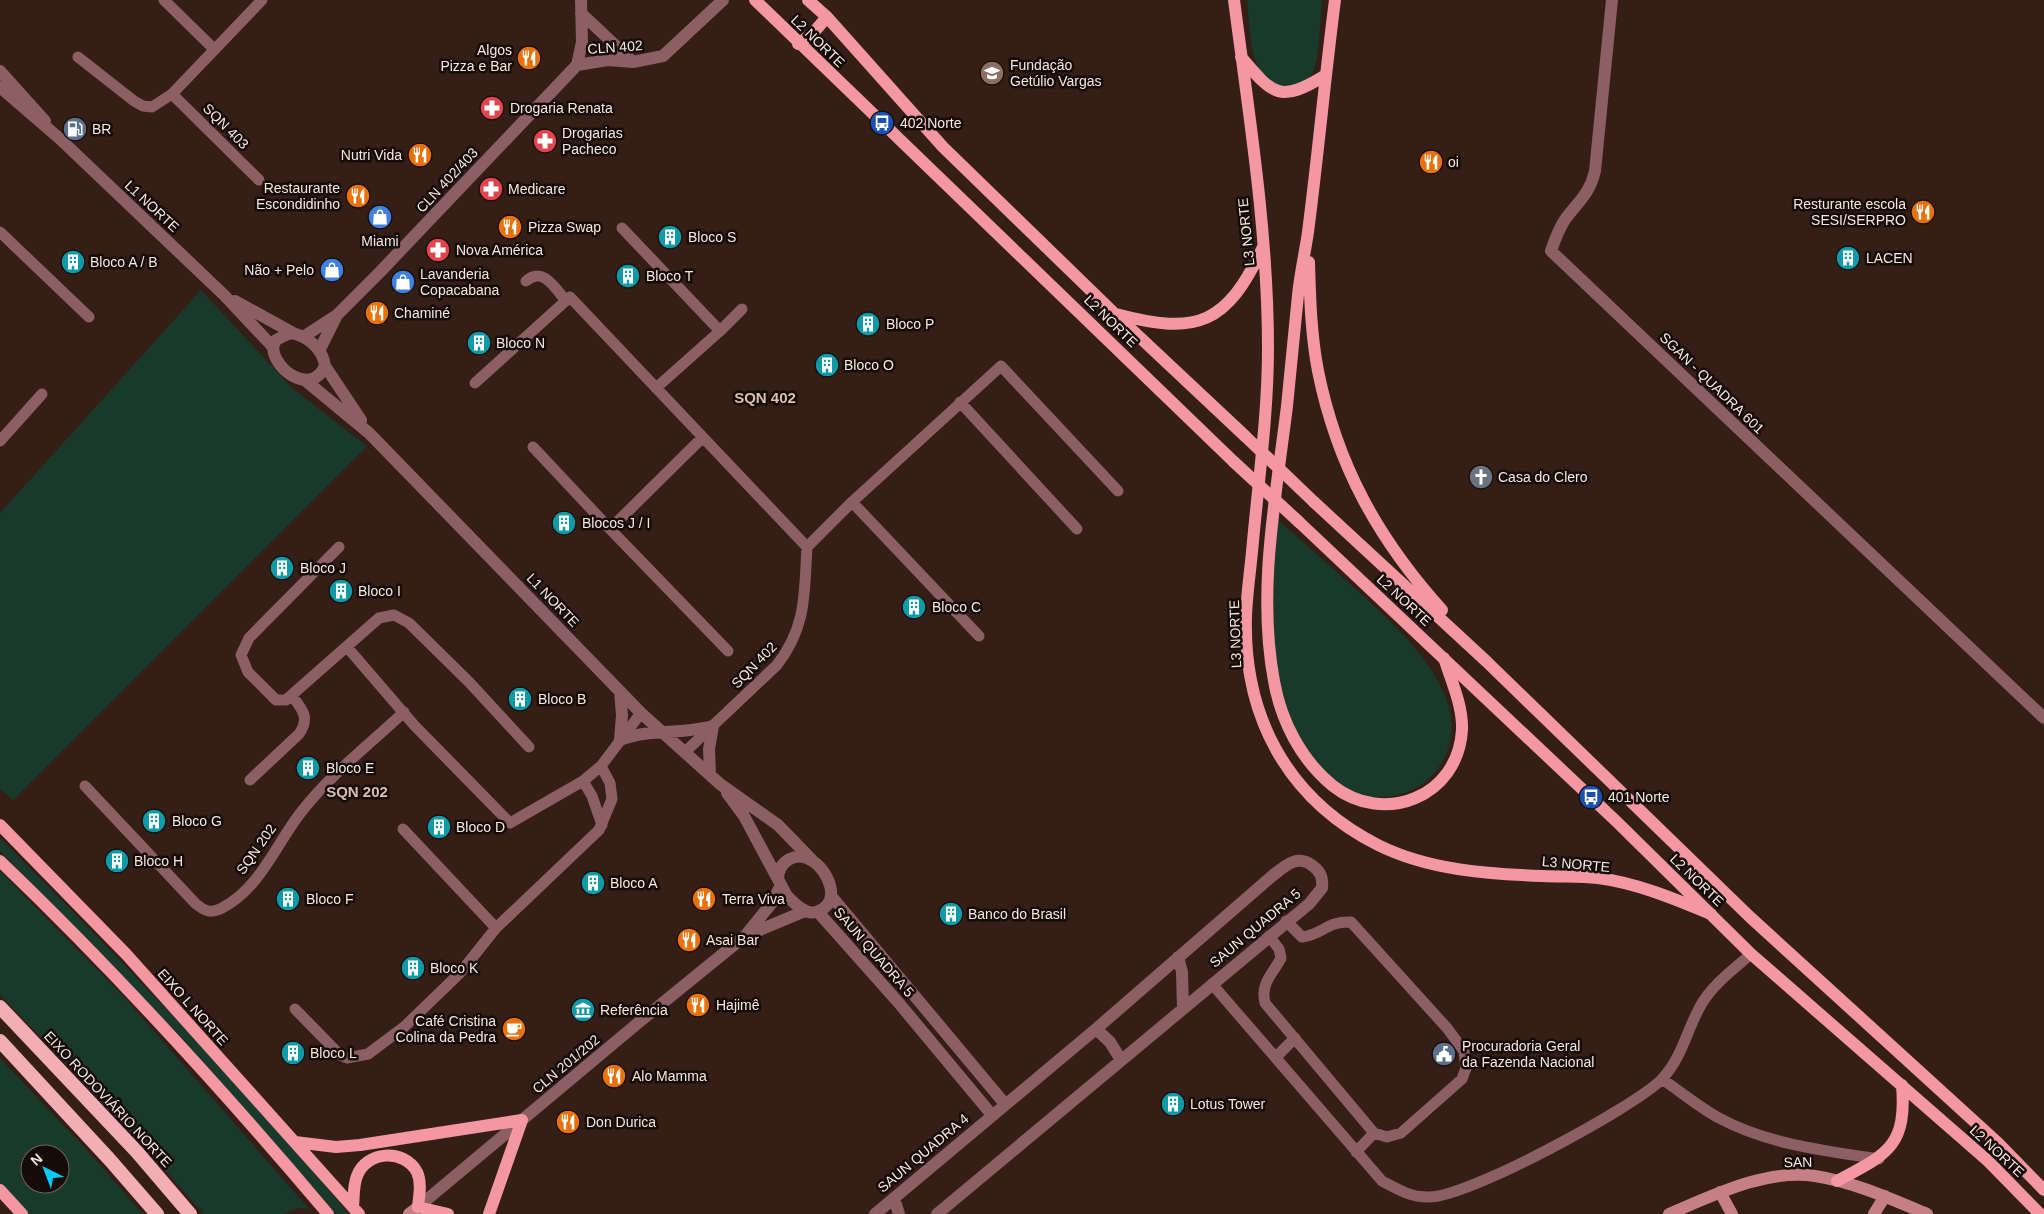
<svg xmlns="http://www.w3.org/2000/svg" width="2044" height="1214" font-family="Arial,sans-serif">
<rect width="100%" height="100%" fill="#341e15"/>
<!-- green -->
<path fill="#19392a" fill-rule="evenodd" d="M1247 0H1322C1320 17 1320 59 1313 72 1307 81 1298 85 1288 86 1248 90 1250 27 1247 0Z
M201 290 292 388 367 446 13 800 0 789V513Z
M1278 520C1306 544 1333 569 1360 593 1393 624 1428 654 1446 698 1468 756 1420 810 1359 794 1324 784 1299 742 1286 711 1281 701 1281 686 1279 674 1276 657 1269 636 1269 618 1269 586 1275 553 1278 520Z
M0 838C121 959 239 1083 349 1214H337L183 1039 0 851Z
M0 871 126 999 309 1209 297 1208 283 1214H204L104 1102 0 995Z
M0 1058 87 1150 143 1214H28L0 1186ZM30 1154H60V1184H30Z"/>
<g fill="none" stroke-linecap="round" stroke-linejoin="round">
<!-- minor -->
<path stroke="#8b5f63" stroke-width="11" d="M164 0 214 49
M78 57 134 101 143 106 152 107 172 94 262 0
M172 94 259 180
M622 228 720 331 656 388
M0 232 89 317
M526 281C543 266 555 288 566 301
M720 331 742 309
M475 383 570 297 807 547
M960 402 1077 529
M0 441 42 394
M533 447 610 529 702 438
M852 502 979 636
M610 529 728 651
M339 547 249 638 241 655 248 672 276 700H286L379 618 394 615 409 623 469 682 529 747
M347 647 414 725 510 823 583 781 601 766 641 713
M685 752 777 665C807 626 804 594 807 547L852 502 1001 366 1118 491
M250 780 299 734C310 718 303 710 292 696
M583 781 592 796 602 825
M85 786 195 903C204 911 211 914 222 908 260 889 277 842 302 811 331 774 370 744 404 712
M403 829 496 928
M1269 936 1279 949 1281 958C1273 974 1260 983 1265 1003L1374 1133 1387 1137 1401 1133 1462 1079 1466 1068 1464 1051 1447 1028 1351 922C1326 921 1323 935 1302 937L1286 921
M1212 984 1382 1181C1397 1189 1410 1197 1428 1197 1465 1199 1635 1107 1662 1079 1682 1058 1687 1029 1701 1005 1712 985 1734 969 1751 954
M295 1009 340 1055 347 1058 368 1054 404 1027 460 973 496 928 599 830 612 799 610 783 601 766
M1276 1057 1295 1038
M1662 1079C1681 1092 1699 1107 1719 1118 1767 1144 1825 1151 1879 1159
M1356 1152 1374 1133"/>
<!-- tertiary -->
<path stroke="#8b5f63" stroke-width="12" d="M1612 0 1595 171C1590 193 1579 201 1566 218 1559 228 1555 239 1551 251L2044 718
M581 13 633 62
M577 65 608 60 633 62 663 56 723 0
M0 71 45 121
M0 87 59 138 224 295 273 347
M235 301 295 334
M290 333C307 335 323 349 325 366 312 396 274 371 273 347L276 340Z
M303 337 337 315 380 272 577 65 582 42 581 0
M319 351 337 315
M325 366 361 420
M306 381 369 433 641 713 720 784 778 825 812 860
M620 691 622 715 620 740C649 728 682 735 713 726L709 749 710 775
M727 793 744 816 787 896C794 903 805 915 816 912 843 904 829 870 811 860 796 851 779 861 778 878
M832 897 1005 1104
M818 912 898 1002 992 1115
M750 934 805 911
M1178 957 1182 972 1183 1009
M1096 1029 1110 1042 1121 1060
M894 1198 899 1214
M418 1207 638 1023 745 936 771 904 781 885
M875 1214 1096 1029 1271 877C1284 867 1297 853 1313 866 1321 872 1323 878 1322 888L1309 904 937 1214"/>
<!-- secondary -->
<path stroke="#c67f86" stroke-width="12" d="M1720 1192 1732 1214
M409 1214 418 1207
M1669 1214C1714 1195 1765 1169 1815 1176 1854 1182 1891 1199 1927 1214
M1874 1214 1885 1196"/>
<!-- primary -->
<path stroke="#f397a1" stroke-width="12" d="M755 0 1234 462
M808 0 827 17 943 147 1115 314 1245 436
M1234 0C1249 115 1268 232 1268 348 1268 412 1259 477 1253 541 1251 566 1247 591 1246 616 1243 716 1287 799 1378 845 1428 870 1487 874 1542 876 1561 877 1580 876 1598 878 1637 883 1675 899 1711 914
M1335 0C1325 77 1318 155 1308 232 1305 253 1300 274 1298 295 1294 332 1291 369 1287 406 1276 497 1257 591 1274 681 1281 721 1301 760 1333 786 1384 826 1458 797 1462 730 1463 706 1451 680 1444 658
M798 44 814 32 827 17
M1241 57C1274 96 1280 103 1326 75
M1309 262C1310 298 1311 335 1318 371 1337 465 1378 539 1442 610
M1116 314C1198 336 1227 324 1263 247
M1314 502 1486 661 1750 917 1998 1143 2044 1190
M1299 522 1617 822 1751 954 1988 1161 2040 1214
M0 825 126 954 359 1214
M0 861C116 972 224 1091 328 1214
M295 1142 336 1147 360 1145 522 1120 489 1214
M1837 1181C1887 1154 1907 1147 1902 1085
M0 1190 22 1214
M353 1207C354 1197 353 1186 357 1176 366 1151 404 1148 417 1172 422 1183 419 1196 418 1207L448 1214"/>
<!-- trunk -->
<path stroke="#f2aeb4" stroke-width="14" d="M0 1007 137 1152 190 1214
M0 1041 110 1160 157 1214"/>
<!-- primary-bridge -->
<path stroke="#f397a1" stroke-width="12" d="M1245 436 1314 502
M1234 462 1299 522"/>
</g>
<!-- icons -->
<defs>
<g id="restaurant-disc" transform="scale(1.25)"><circle r="9.5" fill="#e8710a" stroke="#150b07"/><path d="M-5-6h1v4h1v-4h1v4h1v-4h1v5L-1.5 .5V6h-2V.5L-5-1ZM5-6V6H3V1.5H1.5Q1.5-4 5-6Z" fill="#fff"/></g>
<g id="university-disc" transform="scale(1.25)"><circle r="9.5" fill="#8d6e63" stroke="#150b07"/><path d="M0-5L7-2L0 1L-7-2ZM-4 1L0 2.5L4 1V4Q0 6-4 4Z" fill="#fff"/></g>
<g id="pharmacy-disc" transform="scale(1.25)"><circle r="9.5" fill="#e0444e" stroke="#150b07"/><path d="M-2-6h4v4h4v4h-4v4h-4v-4h-4v-4h4Z" fill="#fff"/></g>
<g id="bus-disc" transform="scale(1.25)"><circle r="9.5" fill="#1a4fb4" stroke="#150b07"/><path d="M-5-6H5V4H4V6H2V4H-2V6H-4V4H-5ZM-3.5-4V0h7V-4ZM-3.5 1.2v1.5H-2V1.2ZM2 1.2v1.5H3.5V1.2Z" fill="#fff"/></g>
<g id="fuel-disc" transform="scale(1.25)"><circle r="9.5" fill="#5c6f8a" stroke="#150b07"/><path d="M-5.5-6h7V0h2V4h1.3V-2.5L3-4.5l.8-.8L6-3V5H2.5V1h-1V6h-7ZM-4.2-4.7v3.2H.2V-4.7Z" fill="#fff"/></g>
<g id="shop-disc" transform="scale(1.25)"><circle r="9.5" fill="#3f7fe0" stroke="#150b07"/><path d="M-5-2.5h2.3a2.7 3.5 0 0 1 5.4 0H5L5.5 6h-11ZM-1.5-2.5h3a1.5 2.3 0 0 0-3 0Z" fill="#fff"/></g>
<g id="building-disc" transform="scale(1.25)"><circle r="9.5" fill="#0f9aa8" stroke="#150b07"/><path d="M-4-6H4V6H1V3H-1V6H-4ZM-2.5-4.3h1.7v1.8h-1.7ZM.8-4.3h1.7v1.8H.8ZM-2.5-1h1.7V.8h-1.7ZM.8-1h1.7V.8H.8Z" fill="#fff"/></g>
<g id="church-disc" transform="scale(1.25)"><circle r="9.5" fill="#6b7280" stroke="#150b07"/><path d="M-1.2-6h2.4v3.5h3.3v2.4h-3.3V6h-2.4V-.1h-3.3v-2.4h3.3Z" fill="#fff"/></g>
<g id="museum-disc" transform="scale(1.25)"><circle r="9.5" fill="#0f9aa8" stroke="#150b07"/><path d="M0-6L6-3V-2H-6V-3ZM-5-1h2V3h-2ZM-1-1h2V3h-2ZM3-1h2V3H3ZM-6 4H6V6H-6Z" fill="#fff"/></g>
<g id="cafe-disc" transform="scale(1.25)"><circle r="9.5" fill="#e8710a" stroke="#150b07"/><path d="M-5.5-4.5H6V0H3Q3 3.5 0 3.5H-2.5Q-5.5 3.5-5.5 0ZM3-3.2v2h1.7v-2ZM-6 4.5H4V6H-6Z" fill="#fff"/></g>
<g id="civic-disc" transform="scale(1.25)"><circle r="9.5" fill="#5c6f8a" stroke="#150b07"/><path d="M-.6-6.5H3V-4.5H.6V-3L4-1V1h2V6H-6V1h2V-1L-.6-3ZM-1.2 2.5V6h2.4V2.5Z" fill="#fff"/></g>
</defs>
<g fill-rule="evenodd">
<use href="#restaurant-disc" x="529" y="58"/>
<use href="#university-disc" x="992" y="73"/>
<use href="#pharmacy-disc" x="492" y="108"/>
<use href="#bus-disc" x="882" y="123"/>
<use href="#fuel-disc" x="75" y="129"/>
<use href="#pharmacy-disc" x="545" y="141"/>
<use href="#restaurant-disc" x="420" y="155"/>
<use href="#restaurant-disc" x="1431" y="162"/>
<use href="#pharmacy-disc" x="491" y="189"/>
<use href="#restaurant-disc" x="358" y="196"/>
<use href="#restaurant-disc" x="1923" y="212"/>
<use href="#shop-disc" x="380" y="217"/>
<use href="#restaurant-disc" x="510" y="227"/>
<use href="#building-disc" x="670" y="237"/>
<use href="#pharmacy-disc" x="438" y="250"/>
<use href="#building-disc" x="1848" y="258"/>
<use href="#building-disc" x="73" y="262"/>
<use href="#shop-disc" x="332" y="270"/>
<use href="#building-disc" x="628" y="276"/>
<use href="#shop-disc" x="403" y="282"/>
<use href="#restaurant-disc" x="377" y="313"/>
<use href="#building-disc" x="868" y="324"/>
<use href="#building-disc" x="479" y="343"/>
<use href="#building-disc" x="827" y="365"/>
<use href="#church-disc" x="1481" y="477"/>
<use href="#building-disc" x="564" y="523"/>
<use href="#building-disc" x="282" y="568"/>
<use href="#building-disc" x="341" y="591"/>
<use href="#building-disc" x="914" y="607"/>
<use href="#building-disc" x="520" y="699"/>
<use href="#building-disc" x="308" y="768"/>
<use href="#bus-disc" x="1591" y="797"/>
<use href="#building-disc" x="154" y="821"/>
<use href="#building-disc" x="439" y="827"/>
<use href="#building-disc" x="117" y="861"/>
<use href="#building-disc" x="593" y="883"/>
<use href="#building-disc" x="288" y="899"/>
<use href="#restaurant-disc" x="704" y="899"/>
<use href="#building-disc" x="951" y="914"/>
<use href="#restaurant-disc" x="689" y="940"/>
<use href="#building-disc" x="413" y="968"/>
<use href="#restaurant-disc" x="698" y="1005"/>
<use href="#museum-disc" x="583" y="1010"/>
<use href="#cafe-disc" x="514" y="1029"/>
<use href="#building-disc" x="293" y="1053"/>
<use href="#civic-disc" x="1444" y="1054"/>
<use href="#restaurant-disc" x="614" y="1076"/>
<use href="#building-disc" x="1173" y="1104"/>
<use href="#restaurant-disc" x="568" y="1122"/>
</g>
<g text-anchor="middle" stroke-width="5" stroke-linejoin="round" paint-order="stroke">
<!-- street labels -->
<g font-size="14" fill="#f7e7e1" stroke="#150b07">
<text transform="translate(818 41) rotate(44)" y="5">L2 NORTE</text>
<text transform="translate(615 47) rotate(-4)" y="5">CLN 402</text>
<text transform="translate(226 126) rotate(45)" y="5">SQN 403</text>
<text transform="translate(447 180) rotate(-47)" y="5">CLN 402/403</text>
<text transform="translate(152 206) rotate(43)" y="5">L1 NORTE</text>
<text transform="translate(1246 232) rotate(-96)" y="5">L3 NORTE</text>
<text transform="translate(1111 321) rotate(44)" y="5">L2 NORTE</text>
<text transform="translate(1712 383) rotate(44)" y="5">SGAN - QUADRA 601</text>
<text transform="translate(553 600) rotate(46)" y="5">L1 NORTE</text>
<text transform="translate(1404 600) rotate(43)" y="5">L2 NORTE</text>
<text transform="translate(1235 634) rotate(-92)" y="5">L3 NORTE</text>
<text transform="translate(754 665) rotate(-46)" y="5">SQN 402</text>
<text transform="translate(256 849) rotate(-55)" y="5">SQN 202</text>
<text transform="translate(1576 864) rotate(5)" y="5">L3 NORTE</text>
<text transform="translate(1697 880) rotate(44)" y="5">L2 NORTE</text>
<text transform="translate(1255 928) rotate(-40)" y="5">SAUN QUADRA 5</text>
<text transform="translate(874 952) rotate(49)" y="5">SAUN QUADRA 5</text>
<text transform="translate(193 1007) rotate(48)" y="5">EIXO L NORTE</text>
<text transform="translate(566 1064) rotate(-40)" y="5">CLN 201/202</text>
<text transform="translate(108 1099) rotate(47)" y="5">EIXO RODOVIÁRIO NORTE</text>
<text transform="translate(1997 1151) rotate(43)" y="5">L2 NORTE</text>
<text transform="translate(923 1153) rotate(-40)" y="5">SAUN QUADRA 4</text>
<text transform="translate(1798 1162) rotate(-1)" y="5">SAN</text>
</g>
<!-- poi labels -->
<g font-size="14" fill="#f7e7e1" stroke="#150b07" text-anchor="start">
<text x="512" y="55" text-anchor="end">Algos<tspan x="512" dy="16">Pizza e Bar</tspan></text>
<text x="1010" y="70">Fundação<tspan x="1010" dy="16">Getúlio Vargas</tspan></text>
<text x="510" y="113">Drogaria Renata</text>
<text x="900" y="128">402 Norte</text>
<text x="92" y="134">BR</text>
<text x="562" y="138">Drogarias<tspan x="562" dy="16">Pacheco</tspan></text>
<text x="402" y="160" text-anchor="end">Nutri Vida</text>
<text x="1448" y="167">oi</text>
<text x="340" y="193" text-anchor="end">Restaurante<tspan x="340" dy="16">Escondidinho</tspan></text>
<text x="508" y="194">Medicare</text>
<text x="1906" y="209" text-anchor="end">Resturante escola<tspan x="1906" dy="16">SESI/SERPRO</tspan></text>
<text x="528" y="232">Pizza Swap</text>
<text x="688" y="242">Bloco S</text>
<text x="380" y="246" text-anchor="middle">Miami</text>
<text x="456" y="255">Nova América</text>
<text x="1866" y="263">LACEN</text>
<text x="90" y="267">Bloco A / B</text>
<text x="314" y="275" text-anchor="end">Não + Pelo</text>
<text x="420" y="279">Lavanderia<tspan x="420" dy="16">Copacabana</tspan></text>
<text x="646" y="281">Bloco T</text>
<text x="394" y="318">Chaminé</text>
<text x="886" y="329">Bloco P</text>
<text x="496" y="348">Bloco N</text>
<text x="844" y="370">Bloco O</text>
<text x="1498" y="482">Casa do Clero</text>
<text x="582" y="528">Blocos J / I</text>
<text x="300" y="573">Bloco J</text>
<text x="358" y="596">Bloco I</text>
<text x="932" y="612">Bloco C</text>
<text x="538" y="704">Bloco B</text>
<text x="326" y="773">Bloco E</text>
<text x="1608" y="802">401 Norte</text>
<text x="172" y="826">Bloco G</text>
<text x="456" y="832">Bloco D</text>
<text x="134" y="866">Bloco H</text>
<text x="610" y="888">Bloco A</text>
<text x="306" y="904">Bloco F</text>
<text x="722" y="904">Terra Viva</text>
<text x="968" y="919">Banco do Brasil</text>
<text x="706" y="945">Asai Bar</text>
<text x="430" y="973">Bloco K</text>
<text x="716" y="1010">Hajimê</text>
<text x="600" y="1015">Referência</text>
<text x="496" y="1026" text-anchor="end">Café Cristina<tspan x="496" dy="16">Colina da Pedra</tspan></text>
<text x="1462" y="1051">Procuradoria Geral<tspan x="1462" dy="16">da Fazenda Nacional</tspan></text>
<text x="310" y="1058">Bloco L</text>
<text x="632" y="1081">Alo Mamma</text>
<text x="1190" y="1109">Lotus Tower</text>
<text x="586" y="1127">Don Durica</text>
</g>
<!-- neighbourhood labels -->
<g font-size="15" font-weight="bold" fill="#dcbeb2" stroke="#150b07">
<text x="765" y="403">SQN 402</text>
<text x="357" y="797">SQN 202</text>
</g>
</g>
<!-- north arrow -->
<g transform="translate(45 1169) rotate(318)"><circle r="24" fill="#150b07" stroke="#6f635e"/>
<path d="M0-4L9 19L0 12L-9 19Z" fill="#05cbf9"/>
<text y="-8" font-size="14" font-weight="bold" text-anchor="middle" fill="#f7e7e1">N</text>
</g>
</svg>
